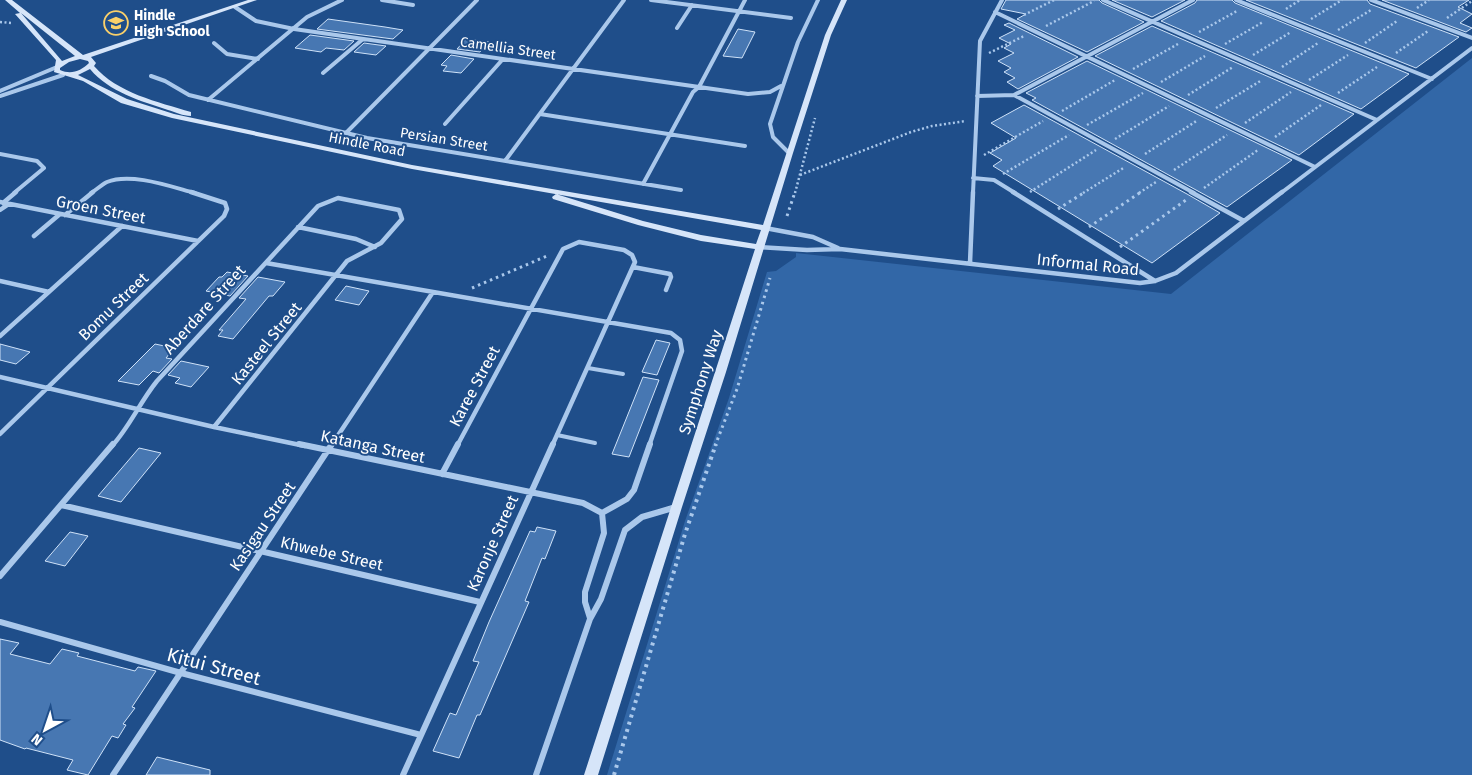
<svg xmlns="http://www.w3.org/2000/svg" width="1472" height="775" font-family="'Fira Sans',sans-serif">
<rect width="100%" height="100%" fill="#1f4e8a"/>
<!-- green -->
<path fill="#3267a7" d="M1472 58V775H607L685 521 729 398 767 272 776 271 796 257V253L1171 294Z"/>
<!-- building -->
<path fill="#4777b2" stroke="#cfe2f8" d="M1006 0H1099L1102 3 1144 22 1087 52 1017 19 1026 14 1001 9Z
M1112 0H1185L1152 17Z
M1197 0H1232L1235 3 1409 74 1361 109 1161 21 1195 3Z
M1246 0H1367L1370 4 1459 37 1416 68Z
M1382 0H1469L1458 7 1472 14 1460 23 1472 28 1466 32Z
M328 19 385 27 403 30 393 39 317 29Z
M1009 23 1078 57 1018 89 1007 82 1015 78 1004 72 1011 68 998 61 1014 53 1004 48 1011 44 999 38 1015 30 1004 25Z
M1152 26 1354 114 1299 155 1095 56Z
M738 29 755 32 742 58 723 56Z
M310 35 354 41 344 50 326 48 321 52 295 48Z
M466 39 489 42 480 52 457 49Z
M364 43 386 46 376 55 354 52Z
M451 55 474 59 461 73 443 71 447 66 441 65Z
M1087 61 1292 160 1227 207 1032 100 1036 98 1026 93Z
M1024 105 1187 194 1220 213 1152 263 993 166 1002 160 990 153 1016 138 991 123Z
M227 272 248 276 230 296 206 291 219 277H222Z
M258 277 285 282 273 296H269L233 339 218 336 223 330H219L246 299 239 298Z
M346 286 369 291 359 305 335 300Z
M656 340 670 343 657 375 642 372Z
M0 344 30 352 16 364 0 360Z
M155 344 174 348 166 358 172 359 159 373 153 371 139 385 118 381Z
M181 361 209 367 191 387 175 383 180 378 168 375Z
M643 377 659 380 629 457 612 454Z
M139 448 161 453 121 502 98 496Z
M537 527 556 531 545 559 542 558 525 601 529 602 480 715H477L459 758 433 751 450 713 456 715 479 662 473 661 489 622 530 531 535 532Z
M70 532 88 536 65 566 45 561Z
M0 639 19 643 10 654 50 664 62 649 79 653 77 656 135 671 138 667 156 671 132 707 135 708 123 724 126 725 118 738 112 736 88 775 67 770 73 760 26 748 25 749 0 740Z
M157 757 210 770V775H146Z"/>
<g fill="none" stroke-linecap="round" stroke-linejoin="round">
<!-- path-far2 -->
<path stroke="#aac8eb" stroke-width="2.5" stroke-dasharray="2 2.5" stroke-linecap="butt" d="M1417 8 1429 0
M1286 9 1300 0
M1024 15 1054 0
M1447 18 1472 1
M1311 19 1342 0
M0 22 12 23
M1046 26 1094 1
M1338 30 1371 10
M1199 32 1237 11
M1365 43 1397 21
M1225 44 1263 22
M989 53 1024 36
M1396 53 1428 31
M1253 55 1291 32
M1282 67 1318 43
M1133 69 1178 44
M1309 80 1348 55
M1161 82 1205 56
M1338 93 1377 67
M1188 95 1233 67
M1216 108 1262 80
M1062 111 1115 80
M1245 123 1291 92
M1087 125 1143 93
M1275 137 1321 105
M1115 139 1169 106
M1145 154 1198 120
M984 155 1043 121
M1174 170 1227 135
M1003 174 1069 135
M800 175 911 132 932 126 966 121
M1204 188 1258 150
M1030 192 1096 150
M795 193 815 118
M1083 193 1125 167
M1139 193 1156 182"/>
<!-- path-far1 -->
<path stroke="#aac8eb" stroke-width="3" stroke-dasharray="2.5 4" stroke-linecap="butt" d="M1058 209 1085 192
M787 216 795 192
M1089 227 1141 192
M1120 247 1186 200
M472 288 547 256
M715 446 737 389 770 278"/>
<!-- path -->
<path stroke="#aac8eb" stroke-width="4" stroke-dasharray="3 4.5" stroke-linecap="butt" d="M614 775 685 534 716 444"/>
<!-- lane -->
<path stroke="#aac8eb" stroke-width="4" d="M588 368 623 374
M557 435 595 443"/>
<!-- street-far2 -->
<path stroke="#aac8eb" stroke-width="4" d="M382 0 413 5
M651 0 791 18
M1103 0 1377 120
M1236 0 1432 79
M1371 0 1472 38
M235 7 256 21 294 29 748 94 770 92 781 86
M995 12 1315 167
M677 28 692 5
M214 43 227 54 258 59
M323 73 363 39
M151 76 165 81 189 95 367 138 681 190
M0 91 57 67
M1014 95 1194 193
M0 96 63 75
M977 96 1014 95 1193 0
M208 100 307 17 342 0
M540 114 745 146
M445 124 503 59
M346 133 477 0
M789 153 773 137 770 124 798 42 818 0
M0 154 37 161 44 168 14 193
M505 161 624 0
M973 178 994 180 1015 193
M643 184 693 92 699 87 745 0
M91 193C96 190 101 185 107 182 131 172 172 187 195 193
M973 193 980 41 1002 0
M1281 193 1472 48"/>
<!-- street-far1 -->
<path stroke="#aac8eb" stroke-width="4.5" d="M1013 192 1155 281
M1191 192 1244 221
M0 202 198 241
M3 203 16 192
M0 210 9 204
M65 215 93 192
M298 227 356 239 375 247
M765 228 813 237 838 248
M34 236 60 214
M758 247 807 250 840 249 1140 283 1155 281 1176 273 1282 192
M266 263 671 333 680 340 682 351 649 446
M970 263 973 192
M633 267 670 274 671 277 666 290
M0 281 49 292
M0 336 122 226
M0 377 214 427 305 446
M0 434 224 216 227 209 225 203 191 192
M112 446C130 426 140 402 157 381L318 206 338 198 399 210 402 219 381 243 347 261 214 427
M331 446 433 292
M457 446 563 249 579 242 624 250 632 255 635 262 552 446"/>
<!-- street -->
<path stroke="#aac8eb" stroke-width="6" d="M299 444 583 503 602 513
M442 474 458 444
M61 505 480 602
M602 513 627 499 634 490 650 444
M0 576 113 444
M590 618 585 602V592L604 533 602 513
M0 622 181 673 421 735
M113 775 332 444
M403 775 553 444
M536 775 590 619 601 599 625 530 642 517 676 507"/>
<!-- secondary -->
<path fill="#d6e5f9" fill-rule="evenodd" d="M5 0H12L83 55 248 0H257L91 57 96 63 94 66C117 93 158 102 191 112V116C183 116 175 112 168 110 141 101 109 92 90 69L78 75 127 99 174 114 412 165 763 225 825 35 841 0H847L831 35 793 153 726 372 682 507 598 775H584L755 249 701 241 638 225 553 199 552 197 556 194 643 221 701 235 756 244 761 230 412 169 172 118 121 103 83 81 54 72 56 60 15 14 20 13ZM21 13 75 56 62 61ZM80 59 88 61 89 63C81 71 71 75 60 70V68L69 62Z"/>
</g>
<!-- icons -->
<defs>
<g id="school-ring" transform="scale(1.25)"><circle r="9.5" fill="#1f4e8a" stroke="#fad06a" stroke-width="1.5"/><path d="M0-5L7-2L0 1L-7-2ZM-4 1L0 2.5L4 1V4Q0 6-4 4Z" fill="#fad06a"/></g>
</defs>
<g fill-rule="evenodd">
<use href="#school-ring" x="116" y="23"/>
</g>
<g text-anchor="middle" stroke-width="4" stroke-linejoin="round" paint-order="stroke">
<!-- far-poi labels -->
<g font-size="14" font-weight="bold" fill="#fff" stroke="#1f4e8a" text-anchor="start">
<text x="134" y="20">Hindle<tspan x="134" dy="16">High School</tspan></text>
</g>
<!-- far-street labels -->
<g font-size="14" fill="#fff" stroke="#1f4e8a">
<text transform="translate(508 48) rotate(8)" y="5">Camellia Street</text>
<text transform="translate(444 139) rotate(9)" y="5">Persian Street</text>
<text transform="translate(367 144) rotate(11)" y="5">Hindle Road</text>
</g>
<!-- street labels -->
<g font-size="16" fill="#fff" stroke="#1f4e8a">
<text transform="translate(101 209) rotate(11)" y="6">Groen Street</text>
<text transform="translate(1088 264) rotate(6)" y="6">Informal Road</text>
<text transform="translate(113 306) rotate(-44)" y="6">Bomu Street</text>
<text transform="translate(204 309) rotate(-48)" y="6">Aberdare Street</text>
<text transform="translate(266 343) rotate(-51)" y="6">Kasteel Street</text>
<text transform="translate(700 382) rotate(-72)" y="6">Symphony Way</text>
<text transform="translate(474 386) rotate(-62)" y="6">Karee Street</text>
<text transform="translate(373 446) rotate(12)" y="6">Katanga Street</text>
<text transform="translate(262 526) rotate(-56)" y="6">Kasigau Street</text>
<text transform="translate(492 543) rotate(-66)" y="6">Karonje Street</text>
<text transform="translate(332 553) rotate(13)" y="6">Khwebe Street</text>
</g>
<!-- near-street labels -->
<g font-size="19" fill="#fff" stroke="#1f4e8a">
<text transform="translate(214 666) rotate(15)" y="7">Kitui Street</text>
</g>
</g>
<!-- north arrow -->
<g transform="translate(45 730) rotate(220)" stroke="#1f4e8a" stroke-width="4" paint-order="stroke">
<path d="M0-4L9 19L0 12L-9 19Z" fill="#ffffff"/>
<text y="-8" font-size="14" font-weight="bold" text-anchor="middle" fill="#ffffff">N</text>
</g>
</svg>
